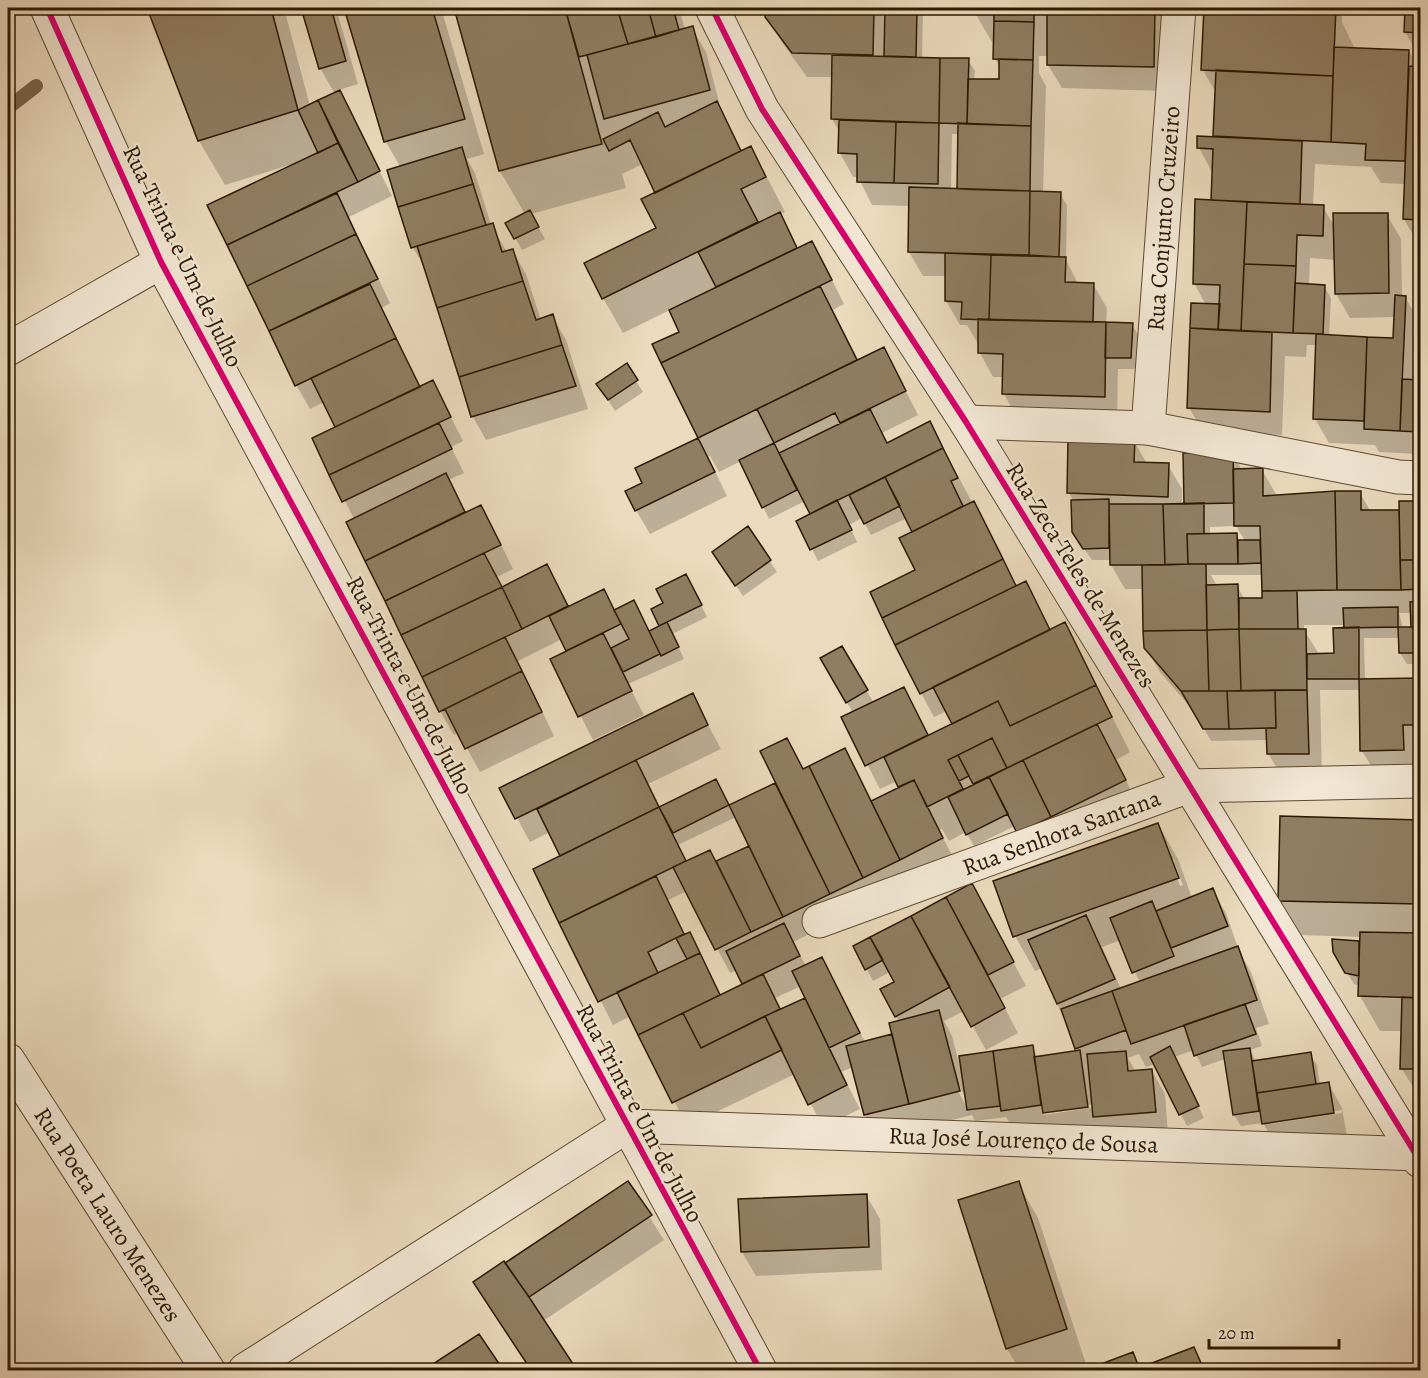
<svg xmlns="http://www.w3.org/2000/svg" width="1428" height="1378" font-family="Alegreya,serif">
<rect width="100%" height="100%" fill="#ebdabd"/>
<filter id="stains"><feTurbulence type="fractalNoise" baseFrequency=".00333" numOctaves="4"/><feColorMatrix values="0 0 0 0 .2 0 0 0 0 .09 0 0 0 0 .02 0 0 0 .5 -.17"/></filter>
<radialGradient id="worn" r=".72"><stop offset=".6" stop-color="#630" stop-opacity="0"/><stop offset="1" stop-color="#630" stop-opacity=".3"/></radialGradient>
<!-- shadow -->
<path fill="#0003" fill-rule="evenodd" d="M149 8H284L310 106 321 108 335 94 320 68 302 8H336L358 84 339 90 392 196 349 217 390 303 382 308 421 388 433 382 463 441 451 447 464 473 448 480 466 513 480 506 494 530 513 569 497 577 502 588 547 566 569 607 615 611 649 632 661 626 692 587 707 617 672 634 684 659 628 684 644 715 593 740 552 660 568 652 562 639 518 661 554 736 480 772 458 732 454 735 440 711 348 522 354 519 314 439 337 428 324 402 310 409 296 385 209 206 293 164 225 185 199 141Z
M346 8H441L484 154 467 159 475 173 491 225 507 252 512 250 526 274 541 320 552 316 566 340 588 409 486 440 473 417 427 271 413 248 388 171 401 168 386 142Z
M455 8H679L685 30 692 28 706 52 722 114 742 152 750 148 770 183 785 212 779 215 798 249 812 243 825 266 844 304 833 310 859 361 884 349 918 415 882 433 887 444 930 423 1017 587 1026 583 1051 631 1065 624 1130 752 1116 760 1138 805 1032 856 1015 826 974 846 966 832 949 841 942 829 939 830 956 863 793 942 806 966 821 958 865 1042 894 1035 899 1022 882 990 896 982 890 972 873 981 855 947 972 885 1026 986 1000 999 1018 1033 986 1050 964 1011 944 1021 952 1036 960 1067 961 1057 1032 1047 1038 1058 1078 1052 1042 968 1035 971 1015 936 1158 824 1178 859 1192 898 1212 890 1226 913 1239 951 1251 972 1269 1024 1256 1028 1262 1046 1250 1050 1256 1062 1310 1054 1317 1065 1320 1085 1329 1084 1342 1108 1347 1136 1277 1147 1263 1123 1241 1126 1234 1115 1225 1059 1202 1067 1194 1050 1174 1057 1204 1118 1187 1126 1155 1064 1146 1067 1139 1054 1128 1058 1136 1072 1152 1071 1165 1094 1168 1135 1016 1134 1006 1117 975 1121 972 1115 879 1138 865 1115 853 1067 841 1072 860 1109 823 1127 795 1074 687 1126 631 1016 613 1025 535 870 562 856 550 832 530 842 501 789 692 695 721 749 648 784 660 808 722 793 729 807 777 784 787 739 804 770 845 750 872 802 901 788 897 781 880 789 843 718 853 713 822 659 841 648 874 703 903 689 929 737 954 724 947 711 934 717 921 693 914 532 907 518 871 535 862 518 849 525 857 542 818 561 798 521 811 515 805 501 769 519 741 461 719 472 710 456 708 457 727 496 650 534 636 510 644 484 637 469 700 438 654 345 681 332 670 310 623 333 603 298 658 229 657 193 643 164 622 174 626 188 531 214 545 239 522 250 507 223 525 214 500 171ZM736 817 751 846 716 863 687 862 678 845ZM1170 859H1173L1183 885 1180 886ZM687 891 730 973 737 970 744 985 721 996 696 945 685 935 668 900ZM1121 940 1140 983 1121 989 1102 947ZM801 986 807 998 781 1010 775 998ZM958 1084 967 1100V1107L955 1086ZM1095 1104 1096 1107 1044 1115V1111ZM1342 1110V1113L1270 1124V1121Z
M767 8H882L887 16V8H923L922 59 968 60 975 71 974 80 1000 81V68L995 59V42H992L972 8H1181L1167 91 1062 88 1048 65V56H1039V73L1046 86 1043 193 1060 194 1067 205 1066 260 1078 284H1093L1107 308 1106 324 1132 325 1139 336 1137 369H1118L1117 420 1017 418 1004 394V377H993L980 353V342H977L967 325H960L946 301V276H923L909 252 910 206 872 205 858 177H853L840 153V133L832 119 833 77H807L781 41 767 16ZM952 134H960L959 190H951Z
M1205 8H1342V22L1355 49 1409 51 1420 68V247L1404 219 1406 184 1381 183 1371 167 1315 164 1313 206 1323 207 1335 227 1387 215 1401 239 1402 297H1405L1419 321 1416 381H1420V454L1379 452 1375 445 1329 443 1315 419 1318 345H1307L1306 357 1285 356 1282 435 1203 431 1189 408 1206 305 1194 283 1213 202 1212 172 1199 148 1215 138 1217 94 1202 69ZM1310 258 1336 260V294L1350 318 1395 317 1394 339 1329 337 1331 298 1324 286 1309 285ZM1401 361H1404L1403 386H1400Z
M1406 8H1420V58L1405 32Z
M636 381 643 392 615 411 598 384Z
M1134 441 1147 464 1168 465 1182 489V505H1185L1232 453 1242 470H1262L1277 496 1360 493 1371 512 1400 511 1401 503H1420V664H1407L1400 653V638H1364L1365 680 1420 679V749H1416L1417 773 1376 774 1362 751 1361 690H1320L1322 777H1282L1268 753V740L1211 741 1196 714 1160 672 1146 648 1144 589H1125L1111 565V560H1092L1081 544 1073 500 1069 493ZM1236 526 1245 541 1240 542 1236 534 1210 535V527ZM1211 575H1263V599H1244L1237 585 1217 586ZM1399 613H1412L1413 628H1403ZM1304 625H1345L1336 655 1319 654 1304 630Z
M748 528 777 572 743 596 721 564Z
M1419 821 1420 996 1378 995V998L1420 999V1092H1416L1402 1069V1031H1380L1360 996V986L1354 984 1334 951 1359 943 1361 947V937L1300 935 1280 900Z
M628 1183 664 1240 543 1321 575 1370H531L475 1283Z
M1018 1183 1038 1218 1086 1364 1067 1370H1020L1007 1349Z
M866 1195 880 1219 882 1270 756 1276 742 1252Z
M478 1336 501 1370H425L437 1363Z
M1193 1349 1206 1370H1089L1133 1354 1141 1369Z"/>
<g fill="none" stroke-linecap="round" stroke-linejoin="round">
<!-- stream -->
<path stroke="#78654b" stroke-width="14" d="M8 108 36 86"/>
</g>
<!-- building -->
<path fill="#907d62" stroke="#2d1900" stroke-width="1.5" d="M147 8H271L298 110 198 141Z
M301 8H331L346 61 319 69Z
M344 8H432L465 119 384 142Z
M454 8H565L602 144 499 171Z
M565 8H617L628 44 579 57Z
M617 8H648L656 37 628 44Z
M648 8H673L679 30 656 37Z
M766 8H874L873 55 792 53 765 17Z
M885 8H917L916 57 884 56Z
M976 8H1034V22L994 21V8Z
M1047 8H1155L1154 67 1047 65Z
M1204 8H1336L1333 76 1201 70Z
M1405 8H1420V33L1404 32Z
M994 21 1034 22 1033 60 993 59Z
M693 26 710 90 604 119 587 55Z
M1334 47 1409 50 1405 161 1365 160 1366 144 1331 142Z
M832 55 940 58 939 123 831 119Z
M940 58H969L967 124 939 123Z
M999 59 1033 60 1031 126 967 124 968 79H999Z
M1409 66 1420 67V220L1403 219Z
M1216 70 1333 76 1331 142 1213 136Z
M340 90 380 171 358 182 318 100Z
M318 100 338 143 318 153 298 110Z
M717 101 741 151 655 193 630 140 609 151 603 139 658 112 665 127Z
M839 120 896 122 894 183 857 182V154L838 153Z
M896 122 939 123 938 184 894 183Z
M958 123 1031 126 1030 191 957 189Z
M1197 136 1302 141 1300 204 1211 200 1213 149 1197 148Z
M338 143 358 182 227 245 207 205Z
M751 146 766 177 741 189 758 222 602 299 584 263 656 228 641 199Z
M462 147 473 184 398 207 387 170Z
M473 184 486 225 411 248 398 207Z
M909 187 1030 191 1029 255 908 252Z
M1030 191 1061 192 1059 257 1029 255Z
M337 193 356 234 247 286 227 245Z
M1195 199 1247 202 1241 331 1218 330 1220 285 1193 284Z
M1247 202 1324 205 1323 236 1297 235 1296 266 1244 264Z
M530 210 539 227 514 239 505 223Z
M780 212 797 248 716 287 698 252Z
M1333 213H1388L1389 293 1335 294Z
M493 223 502 252 513 249 523 281 437 308 417 246Z
M356 234 378 279 269 331 247 286Z
M812 241 832 280 661 363 652 344 679 332 669 310Z
M945 253 991 255 989 320 961 319 962 302 945 301Z
M991 255 1066 257 1065 282 1094 283 1093 322 989 320Z
M1244 264 1296 266 1293 333 1241 331Z
M523 281 536 320 553 314 562 345 459 377 437 308Z
M1295 283 1325 285 1323 334 1293 333Z
M370 284 396 338 295 386 269 331Z
M820 286 857 360 698 438 661 363Z
M1395 295 1406 296 1400 431 1364 429 1367 337 1393 338Z
M1191 303 1220 304 1218 330 1190 328Z
M978 319 1106 322 1105 397 1002 394 1003 354 978 353Z
M1106 322 1133 323 1131 358H1105Z
M1190 328 1272 332 1270 412 1187 408Z
M1316 334 1367 337 1364 421 1313 419Z
M396 338 420 387 335 427 311 378Z
M562 345 576 386 471 417 459 377Z
M884 347 906 391 840 423 835 413 774 443 757 409Z
M627 363 638 380 608 400 596 384Z
M1402 379 1420 380V432L1400 431Z
M433 380 451 417 329 475 312 438Z
M870 409 887 443 930 421 943 448 810 514 779 453Z
M439 423 452 449 342 502 329 475Z
M1068 437 1135 439 1134 462 1169 463 1168 497 1067 493Z
M698 438 715 472 635 511 625 491 642 483 635 468Z
M774 443 797 490 762 508 739 460Z
M943 448 958 478 951 481 963 506 912 532 885 477Z
M1233 452 1234 503 1184 504 1183 453Z
M1263 468V496L1335 491 1337 590 1262 591 1260 526H1234L1233 469Z
M446 473 465 512 365 561 346 522Z
M885 477 900 506 864 524 849 495Z
M1335 491H1361V510H1399L1401 590H1337Z
M1109 499V548L1083 549 1072 532 1071 500Z
M837 500 852 530 810 550 796 521Z
M974 501 1003 559 882 618 870 592 915 570 899 538Z
M1399 501H1420V560H1400Z
M1204 503V534H1187L1188 564 1165 565 1163 504Z
M1109 504H1163L1165 565H1110Z
M481 505 501 545 385 601 365 561Z
M748 526 771 560 735 586 712 552Z
M1237 533 1238 564H1188L1187 534Z
M1238 540H1260L1261 563 1238 564Z
M484 553 502 587 401 635 385 601Z
M1003 559 1016 586 895 645 882 618Z
M1400 560H1420V589L1401 590Z
M547 564 568 606 522 629 502 587Z
M1188 564H1206L1207 630 1143 631 1142 565Z
M686 574 702 605 659 626 651 609 663 603 656 589Z
M1026 581 1050 630 920 694 895 645Z
M1238 584 1239 629 1207 630 1206 585Z
M502 587 522 629 422 677 401 635Z
M604 589 621 624 566 651 549 616Z
M1262 591H1297L1298 629H1239V598H1262Z
M634 600 660 654 623 672 611 648 629 639 614 610Z
M1420 601V627H1411L1410 602Z
M1398 607V627L1344 628 1343 608Z
M667 622 679 647 661 656 649 631Z
M1065 622 1096 685 1010 726 998 701 952 724 933 687Z
M1359 627V679H1307V654L1334 653 1333 628Z
M1398 627H1420V653H1399Z
M1239 629H1306L1307 690 1241 691Z
M1239 629 1241 691H1209L1207 630Z
M1207 630 1209 691H1181L1144 648 1143 631Z
M603 633 632 691 578 717 550 659Z
M505 637 522 671 439 712 422 677Z
M842 646 868 690 846 703 820 658Z
M522 671 542 712 465 749 445 709Z
M1420 678V725H1403L1404 750 1360 751 1359 679Z
M1096 685 1112 717 1007 768 992 738 948 760 963 789 927 807 914 780 898 787 884 757 998 701 1010 726Z
M904 687 928 735 865 766 841 717Z
M1275 690 1276 728 1229 729 1227 691Z
M1275 690H1307L1309 754H1267L1266 728H1276Z
M1181 691H1227L1229 729H1203Z
M693 693 708 725 515 819 499 788Z
M1097 724 1126 780 1051 817 1023 760Z
M787 738 803 769 809 766 863 878 830 894 760 751Z
M992 738 1007 768 973 784 958 755Z
M845 748 900 860 863 878 809 766Z
M958 755 969 776 959 781 948 760Z
M636 760 659 807 560 856 537 809Z
M1023 760 1051 817 1017 833 989 777Z
M989 777 1008 814 966 835 948 797Z
M716 779 729 805 673 833 659 807Z
M914 780 943 838 900 860 871 801Z
M775 783 830 894 783 917 729 805Z
M659 807 686 861 559 923 533 869Z
M1280 816 1420 820 1419 904 1278 901Z
M1158 823 1179 878 1013 937 993 881Z
M749 846 783 917 751 932 716 861Z
M710 850 751 932 715 950 673 867Z
M656 876 684 934 648 952 658 973 598 1002 559 923Z
M972 883 1014 962 988 975 946 897Z
M1213 888 1228 926 1171 948 1156 911Z
M946 897 1005 1008 971 1027 911 916Z
M1152 901 1174 956 1132 973 1110 918Z
M1086 915 1115 979 1057 1004 1028 940Z
M911 916 950 987 895 1017 880 989 894 982 870 937Z
M784 923 800 956 742 984 726 951Z
M690 932 700 953 687 959 676 938Z
M1360 932 1420 933V998L1358 996Z
M870 937 883 960 865 970 853 946Z
M1332 939 1359 941V976L1345 973 1333 952Z
M1238 946 1257 1000 1131 1044 1112 991Z
M700 953 720 995 638 1035 617 992Z
M822 957 860 1033 829 1048 792 971Z
M763 974 780 1009 701 1048 683 1013Z
M1112 991 1126 1030 1075 1049 1061 1009Z
M1402 997 1420 998V1069H1400Z
M805 998 847 1085 808 1105 765 1016Z
M1245 1004 1256 1034 1194 1056 1184 1025Z
M939 1010 960 1091 909 1104 889 1023Z
M683 1013 701 1048 765 1016 782 1050 672 1103 638 1035Z
M892 1034 909 1104 864 1115 846 1046Z
M1033 1045 1041 1105 1001 1111 993 1051Z
M1170 1046 1199 1106 1179 1115 1150 1057Z
M1250 1048 1259 1111 1233 1115 1223 1051Z
M1080 1050 1088 1107 1043 1113 1034 1057Z
M993 1051 1000 1106 967 1110 959 1056Z
M1126 1051 1128 1071 1152 1069 1156 1112 1093 1117 1087 1054Z
M1311 1052 1316 1084 1257 1093 1252 1061Z
M1329 1082 1334 1113 1262 1124 1257 1093Z
M628 1181 652 1215 529 1297 505 1263Z
M1019 1181 1067 1329 1006 1349 958 1200Z
M867 1194 869 1247 741 1252 738 1199Z
M504 1261 529 1297 577 1370H531L473 1282Z
M479 1334 498 1362 485 1370H442L436 1362Z
M1194 1347 1204 1370H1140L1139 1368Z
M1133 1352 1140 1370H1085Z
M436 1362 442 1370H422Z
M498 1362 503 1370H485Z"/>
<g fill="none" stroke-linecap="round" stroke-linejoin="round">
<!-- minor casing -->
<g stroke="#5c492f" stroke-width="35">
<g id="minor">
<path d="M47 8 161 262 760 1370"/>
<path d="M712 8 762 109 966 422 1420 1161"/>
<path d="M8 349 161 262"/>
<path d="M966 422 1148 428 1398 477 1420 478"/>
<path id="s1" d="M1148 428 1179 8"/>
<path id="s2" d="M819 921 1189 786 1420 781"/>
<path id="s3" d="M8 1060 208 1370"/>
<path id="s4" d="M245 1370 627 1126 1420 1154"/>
</g>
</g>
<!-- minor -->
<use href="#minor" stroke="#f2e7d4" stroke-width="33"/>
<!-- cycleway casing -->
<g stroke="#f2e7d4" stroke-width="10">
<path id="cycleway" d="M47 8 161 262 760 1370
M712 8 762 109 966 422 1420 1161"/>
</g>
<!-- cycleway -->
<use href="#cycleway" stroke="#d6006c" stroke-width="6"/>
</g>
<g text-anchor="middle" stroke-width="4.5" stroke-linejoin="round" paint-order="stroke">
<!-- street labels -->
<g font-size="24" fill="#2d1900" stroke="#f2e7d4">
<text dy="8" stroke="none"><textPath href="#s1" startOffset="210">Rua Conjunto Cruzeiro</textPath></text>
<text transform="translate(183 256) rotate(64)" y="8">Rua Trinta e Um de Julho</text>
<text transform="translate(1081 575) rotate(58)" y="8">Rua Zeca Teles de Menezes</text>
<text transform="translate(410 685) rotate(62)" y="8">Rua Trinta e Um de Julho</text>
<text dy="8" stroke="none"><textPath href="#s2" startOffset="258">Rua Senhora Santana</textPath></text>
<text transform="translate(640 1113) rotate(62)" y="8">Rua Trinta e Um de Julho</text>
<text dy="8" stroke="none"><textPath href="#s4" startOffset="850">Rua José Lourenço de Sousa</textPath></text>
<text dy="8" stroke="none"><textPath href="#s3" startOffset="184">Rua Poeta Lauro Menezes</textPath></text>
</g>
</g>
<!-- margin -->
<rect width="1428" height="1378" fill="none" stroke="#ebdabd" stroke-width="30"/>
<rect x="9" y="9" width="1410" height="1360" fill="none" stroke="#2d1900" stroke-width="3"/>
<rect x="15" y="15" width="1398" height="1348" fill="none" stroke="#2d1900" stroke-width="1.5"/>
<!-- scale -->
<path d="M1209 1339v9h130v-9" fill="none" stroke="#2d1900" stroke-width="3"/>
<text x="1218" y="1339" font-size="18" fill="#2d1900" stroke="#f2e7d4" stroke-width="4.5" paint-order="stroke">20 m</text>
<rect width="100%" height="100%" filter="url(#stains)"/>
<rect width="100%" height="100%" fill="url(#worn)"/>
</svg>
